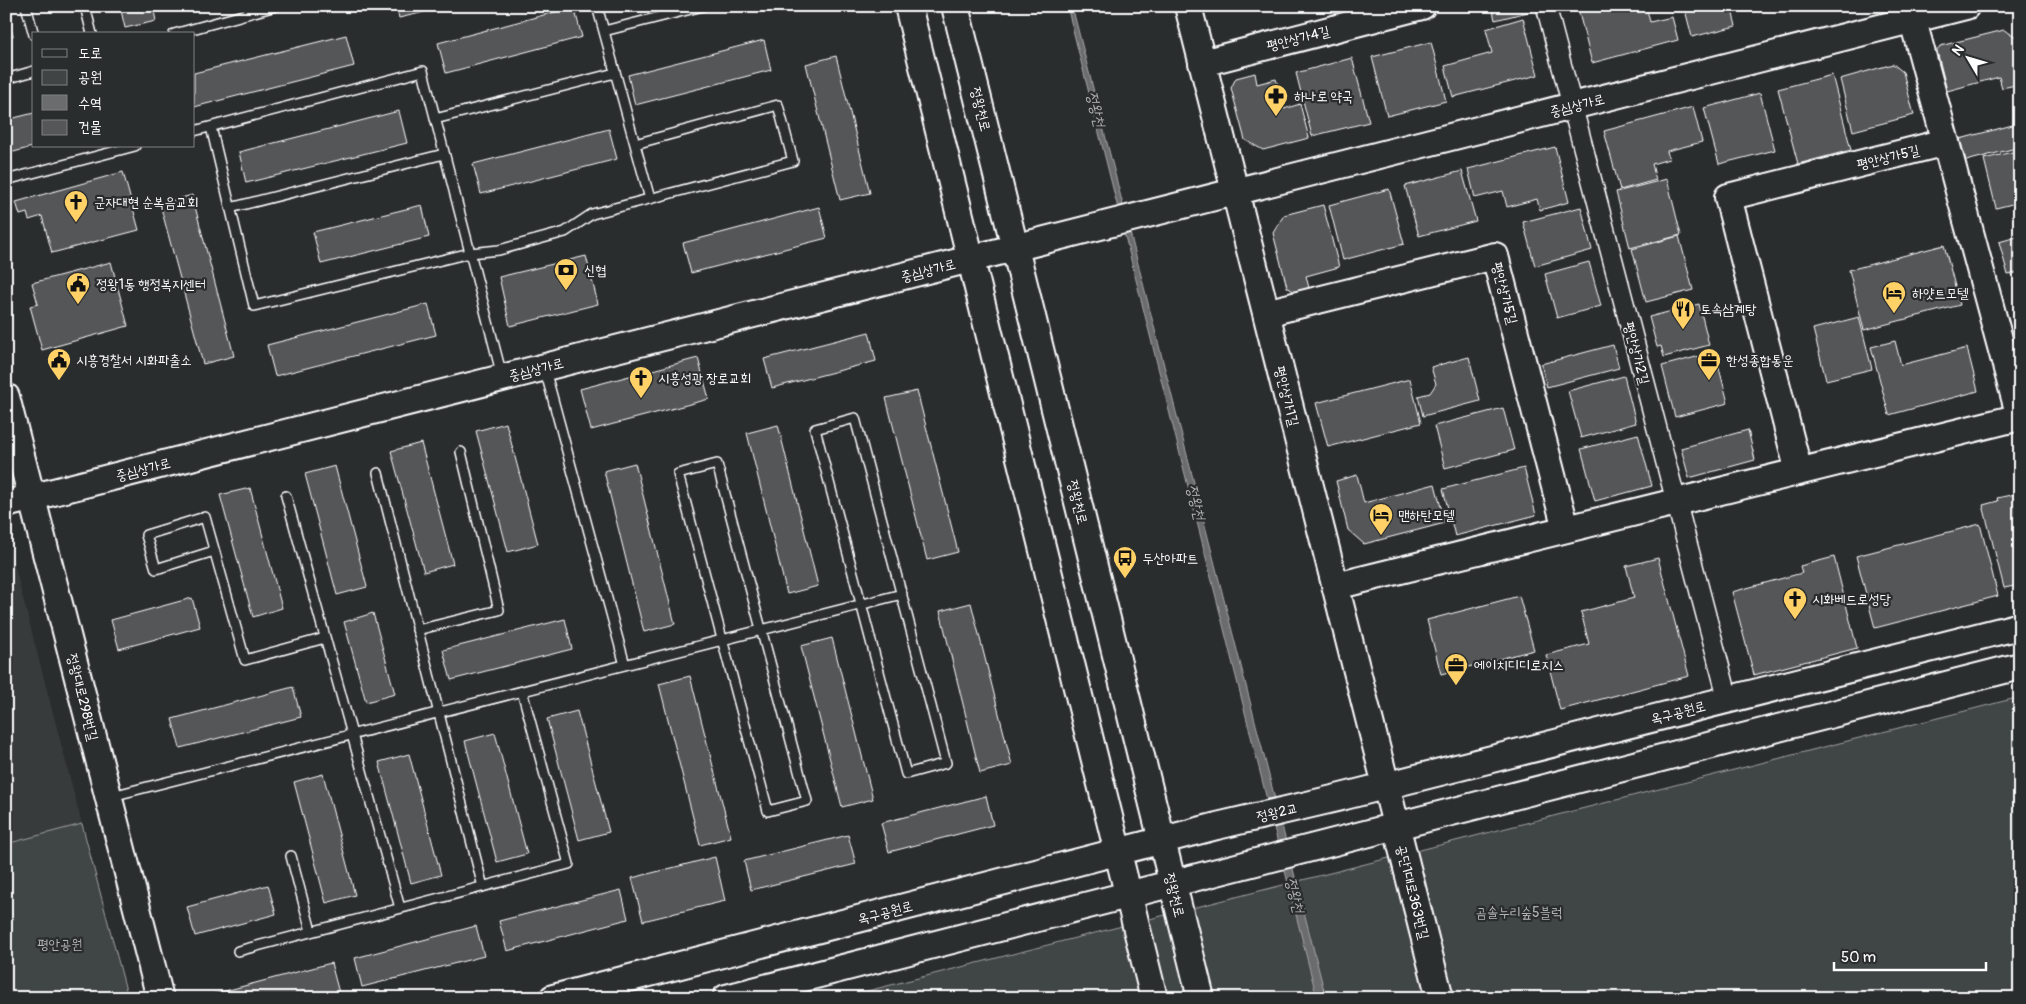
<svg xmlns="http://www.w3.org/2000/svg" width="2026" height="1004" font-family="Pangolin,'Poor Story',sans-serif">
<rect width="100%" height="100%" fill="#2a2d2e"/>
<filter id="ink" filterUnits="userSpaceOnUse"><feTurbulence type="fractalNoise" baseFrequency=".02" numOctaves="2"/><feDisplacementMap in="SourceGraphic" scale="10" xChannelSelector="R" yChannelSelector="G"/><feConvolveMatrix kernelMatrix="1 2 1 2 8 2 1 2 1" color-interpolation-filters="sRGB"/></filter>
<g filter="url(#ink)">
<!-- built -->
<path fill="#373a3b" d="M6 533 82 824 6 844Z"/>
<!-- green -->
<path fill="#414445" stroke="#a0a2a2" d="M2020 697V998H840Z
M82 824 128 998H6V844Z"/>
<!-- water -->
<path fill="#6a6c6d" stroke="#a6a7a7" d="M1067 6H1072L1326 998H1317Z"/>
<!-- building -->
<path fill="#555758" stroke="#fff" d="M120 6H153L156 21 125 28Z
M396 6H428L429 11 399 18Z
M1492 6H1530L1532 11 1495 20Z
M1590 6H1646L1650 22 1672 17 1678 40 1592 63 1578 9Z
M1684 6H1731L1736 26 1692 37Z
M574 7 582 37 446 73 438 43Z
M6 11 13 36 6 38Z
M1523 18 1538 75 1453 97 1445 66 1492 53 1486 29Z
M2004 30 2020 39V84L2002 88 1999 77 1947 91 1937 51 1940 46Z
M346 35 354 66 194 107V73Z
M764 40 771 70 635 105 628 75Z
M1431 42 1446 101 1387 116 1372 57Z
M836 56 870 193 840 200 806 64Z
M1352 58 1369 122 1312 136 1296 73Z
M1893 64 1903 72 1914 115 1853 131 1840 79Z
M1255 73 1257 84 1276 79 1284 109 1300 104 1309 138 1263 150 1245 140 1231 88 1236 78Z
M1832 75 1851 150 1798 164 1778 89Z
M1760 93 1775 150 1719 164 1704 108Z
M1693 107 1702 142 1667 151 1669 159 1652 164 1656 180 1620 190 1604 131Z
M399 111 407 143 246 183 239 152Z
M34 113V146H36L6 154V120Z
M2020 123V147L1966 161 1960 139Z
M609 129 617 159 481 194 473 164Z
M1555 147 1569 202 1540 210 1537 199 1507 207 1503 191 1475 198 1468 169Z
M2020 150V202L1996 208 1984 159Z
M1462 171 1476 221 1419 236 1405 186Z
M123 172 139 230 52 253 42 216 29 220 27 213 20 215 16 202Z
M1667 179 1681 235 1630 248 1616 192Z
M1389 189 1404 244 1343 260 1329 205Z
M192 195 234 356 203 364 160 204Z
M422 205 429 237 321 264 313 232Z
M1323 205 1339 267 1306 276 1309 288 1295 292 1287 287 1273 233 1284 215Z
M819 207 827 238 691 273 683 243Z
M1581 207 1592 250 1535 266 1523 222Z
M1679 236 1693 290 1646 302 1632 249Z
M2020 236V272L2008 275 1999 242Z
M1944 245 1960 305 1864 330 1849 270Z
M586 256 598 304 510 326 499 277Z
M111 262 128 326 42 350 30 306 38 304 32 283Z
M1589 262 1601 306 1557 318 1545 274Z
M428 304 436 335 275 376 267 345Z
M1699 304 1709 345 1664 357 1661 346 1657 347 1649 317Z
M1859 317 1872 369 1826 380 1813 329Z
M869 332 876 361 772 388 764 359Z
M1895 341 1901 365 1967 348 1978 391 1889 415 1871 347Z
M1613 345 1619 368 1547 387 1541 364Z
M1715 352 1728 403 1675 417 1662 366Z
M1469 357 1480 401 1423 416 1418 396 1430 393 1436 384 1431 367Z
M698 358 709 399 591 430 580 389Z
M1624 376 1636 423 1581 438 1568 391Z
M1410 379 1421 423 1328 447 1316 403Z
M917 391 958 552 927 560 886 398Z
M1503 408 1514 450 1445 468 1434 426Z
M506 423 538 544 508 552 476 431Z
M778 425 818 586 787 594 747 433Z
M1748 430 1755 460 1689 478 1681 448Z
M1638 434 1652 486 1595 501 1581 449Z
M421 443 453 564 424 572 391 451Z
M635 463 675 624 644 632 604 471Z
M335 466 367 587 337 595 305 474Z
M1524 468 1536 515 1455 536 1443 489Z
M1357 475 1364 503 1435 484 1445 523 1364 544 1348 530 1336 481Z
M250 488 282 608 253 617 220 495Z
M2020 493V585L2004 588 1983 505 1998 501 1997 498Z
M1980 524 1998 596 1875 628 1856 556Z
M1834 557 1857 648 1754 675 1732 592 1802 573 1800 566Z
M1658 558 1689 676 1560 710 1546 655 1589 644 1581 612 1634 598 1626 566Z
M1519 596 1534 650 1441 674 1427 620Z
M192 598 200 627 119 649 111 620Z
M971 603 1012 765 980 773 940 611Z
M373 613 395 694 366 702 344 622Z
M565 619 572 649 451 680 443 650Z
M832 638 873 799 842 807 801 646Z
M690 676 731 837 700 845 659 684Z
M293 687 301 717 180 748 172 719Z
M577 711 609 832 579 840 547 719Z
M495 733 527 854 497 862 465 741Z
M409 754 441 875 411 883 379 762Z
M323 774 355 895 326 903 294 782Z
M986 796 993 825 889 852 881 823Z
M848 835 856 864 751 890 744 861Z
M715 857 725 901 643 921 632 878Z
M268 885 276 914 195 936 187 907Z
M621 890 628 919 507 951 499 921Z
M476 926 484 956 362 987 355 958Z
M331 963 339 993 320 998H210V995Z"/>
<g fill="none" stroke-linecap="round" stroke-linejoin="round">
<!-- lane casing -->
<g stroke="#fff" stroke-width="12">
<path id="lane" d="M26 6 34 35
M85 6 92 34
M597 6 650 199
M604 31 703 6
M174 34 276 6
M6 79 34 71
M435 119 615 73
M211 127 254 306 470 253 499 250 565 232 592 214 793 161 778 105 635 144
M194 131 423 71 502 376
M6 180 135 146
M230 208 444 154
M545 370 625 665
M855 418 946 763 906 774 815 429Z
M717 464 807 801 768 811 678 474Z
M378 473 483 887
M286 496 400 908
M214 551 156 569 146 535 205 517 245 660 325 638
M417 630 499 610 461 452
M112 796 902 594
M291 856 311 931
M238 951 569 864 522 691"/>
</g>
<!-- street casing -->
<g stroke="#fff" stroke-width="22">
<path id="street" d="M1546 6 1728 699"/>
</g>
<!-- secondary casing -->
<g stroke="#fff" stroke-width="30">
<path id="secondary" d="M908 6 1154 998
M955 6 1201 998
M1188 6 1440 998
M1909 6 2020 417
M1202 63 1422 6
M1266 313 1495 256 1566 529
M6 397 160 998
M1799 472 1728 197 1946 142
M6 504 1966 6
M1336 586 2020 417
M553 998 1217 826 1337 798 2020 626
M726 998 2020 666"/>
</g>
<!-- path -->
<path stroke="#fff" stroke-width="3" stroke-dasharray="5 4" stroke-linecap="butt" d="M2001 998 2020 994"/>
<!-- lane -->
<use href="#lane" stroke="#2a2d2e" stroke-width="9"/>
<!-- street -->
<use href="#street" stroke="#2a2d2e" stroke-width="19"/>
<!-- secondary -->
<use href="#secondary" stroke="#2a2d2e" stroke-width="26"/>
</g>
</g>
<!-- icons -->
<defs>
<g id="pharmacy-pin" transform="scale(1.25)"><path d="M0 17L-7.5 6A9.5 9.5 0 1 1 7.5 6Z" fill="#ffd166" stroke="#2a2d2e"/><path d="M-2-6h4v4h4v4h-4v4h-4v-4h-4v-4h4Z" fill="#111"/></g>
<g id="church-pin" transform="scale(1.25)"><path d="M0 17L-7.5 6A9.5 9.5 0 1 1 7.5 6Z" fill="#ffd166" stroke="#2a2d2e"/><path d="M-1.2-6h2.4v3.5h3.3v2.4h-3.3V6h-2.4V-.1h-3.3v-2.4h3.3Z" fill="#111"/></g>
<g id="bank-pin" transform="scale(1.25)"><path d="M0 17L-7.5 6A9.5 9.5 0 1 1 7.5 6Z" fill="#ffd166" stroke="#2a2d2e"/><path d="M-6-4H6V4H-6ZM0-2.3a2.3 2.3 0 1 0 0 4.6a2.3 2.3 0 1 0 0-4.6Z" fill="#111"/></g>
<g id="civic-pin" transform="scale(1.25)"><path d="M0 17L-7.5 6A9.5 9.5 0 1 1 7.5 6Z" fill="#ffd166" stroke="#2a2d2e"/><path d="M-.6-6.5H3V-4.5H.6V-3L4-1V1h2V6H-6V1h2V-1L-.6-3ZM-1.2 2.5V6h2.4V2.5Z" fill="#111"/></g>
<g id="hotel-pin" transform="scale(1.25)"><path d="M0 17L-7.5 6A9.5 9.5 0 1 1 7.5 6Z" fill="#ffd166" stroke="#2a2d2e"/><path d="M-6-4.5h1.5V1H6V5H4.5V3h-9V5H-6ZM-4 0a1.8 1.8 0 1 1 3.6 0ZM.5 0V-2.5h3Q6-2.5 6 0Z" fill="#111"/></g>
<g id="restaurant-pin" transform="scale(1.25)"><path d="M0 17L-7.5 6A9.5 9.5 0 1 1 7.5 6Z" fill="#ffd166" stroke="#2a2d2e"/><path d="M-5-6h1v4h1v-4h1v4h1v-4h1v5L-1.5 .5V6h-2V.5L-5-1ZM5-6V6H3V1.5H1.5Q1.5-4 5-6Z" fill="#111"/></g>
<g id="office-pin" transform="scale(1.25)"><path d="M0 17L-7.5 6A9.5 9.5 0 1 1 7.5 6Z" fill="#ffd166" stroke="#2a2d2e"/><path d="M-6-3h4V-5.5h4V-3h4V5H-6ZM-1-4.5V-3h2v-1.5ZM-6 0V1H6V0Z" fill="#111"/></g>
<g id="bus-pin" transform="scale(1.25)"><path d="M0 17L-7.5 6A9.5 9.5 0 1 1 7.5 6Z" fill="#ffd166" stroke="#2a2d2e"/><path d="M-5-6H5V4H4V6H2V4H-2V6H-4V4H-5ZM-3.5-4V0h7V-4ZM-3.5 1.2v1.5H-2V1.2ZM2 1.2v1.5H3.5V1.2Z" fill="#111"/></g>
</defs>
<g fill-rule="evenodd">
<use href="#pharmacy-pin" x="1276" y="96"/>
<use href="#church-pin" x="76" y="202"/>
<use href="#bank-pin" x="566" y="270"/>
<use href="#civic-pin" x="78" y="284"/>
<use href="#hotel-pin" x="1894" y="293"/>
<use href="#restaurant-pin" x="1683" y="309"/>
<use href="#civic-pin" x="59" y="360"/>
<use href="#office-pin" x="1709" y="360"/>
<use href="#church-pin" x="641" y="378"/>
<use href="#hotel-pin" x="1381" y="515"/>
<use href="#bus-pin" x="1125" y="558"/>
<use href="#church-pin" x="1795" y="599"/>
<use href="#office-pin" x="1456" y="665"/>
</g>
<g text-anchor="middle" stroke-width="4.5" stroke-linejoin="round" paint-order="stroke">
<!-- street labels -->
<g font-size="14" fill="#fff" stroke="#2a2d2e">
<text transform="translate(1298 38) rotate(-14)" y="5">평안상가4길</text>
<text transform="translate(1577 105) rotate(-14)" y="5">중심상가로</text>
<text transform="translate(981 109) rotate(76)" y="5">정왕천로</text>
<text transform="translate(1888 157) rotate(-14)" y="5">평안상가5길</text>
<text transform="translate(928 270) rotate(-14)" y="5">중심상가로</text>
<text transform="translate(1505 293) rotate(75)" y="5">평안상가5길</text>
<text transform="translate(1637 353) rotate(75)" y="5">평안상가2길</text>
<text transform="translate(536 369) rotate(-14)" y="5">중심상가로</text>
<text transform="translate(1287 396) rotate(76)" y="5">평안상가1길</text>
<text transform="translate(143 469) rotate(-14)" y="5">중심상가로</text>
<text transform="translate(1078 502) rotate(76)" y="5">정왕천로</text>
<text transform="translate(83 697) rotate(76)" y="5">정왕대로298번길</text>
<text transform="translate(1678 712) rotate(-14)" y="5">옥구공원로</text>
<text transform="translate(1277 812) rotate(-13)" y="5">정왕2교</text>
<text transform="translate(1413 892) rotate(76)" y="5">공단1대로363번길</text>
<text transform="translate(1175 895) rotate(76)" y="5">정왕천로</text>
<text transform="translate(885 912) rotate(-14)" y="5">옥구공원로</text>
</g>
<!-- poi labels -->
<g font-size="14" fill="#fff" stroke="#2a2d2e" text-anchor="start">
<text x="1294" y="101">하나로 약국</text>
<text x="94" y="207">군자대현 순복음교회</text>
<text x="584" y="275">신협</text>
<text x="96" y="289">정왕1동 행정복지센터</text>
<text x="1912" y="298">하얏트모텔</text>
<text x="1700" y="314">토속삼계탕</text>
<text x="76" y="365">시흥경찰서 시화파출소</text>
<text x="1726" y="365">한성종합통운</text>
<text x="658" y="383">시흥성광 장로교회</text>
<text x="1398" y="520">맨하탄모텔</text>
<text x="1142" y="563">두산아파트</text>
<text x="1812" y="604">시화베드로성당</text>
<text x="1474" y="670">에이치디디로지스</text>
</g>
<!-- park labels -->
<g font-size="14" fill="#b3b4b5" stroke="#2a2d2e">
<text x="1519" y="917">곰솔누리숲5블럭</text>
<text x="60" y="949">평안공원</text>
</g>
<!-- water labels -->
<g font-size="15" font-style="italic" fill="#b4b6b6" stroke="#2a2d2e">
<text transform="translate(1096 109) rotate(76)" y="5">정왕천</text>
<text transform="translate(1196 502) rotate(76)" y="5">정왕천</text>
<text transform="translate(1295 895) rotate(76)" y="5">정왕천</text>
</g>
</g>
<!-- margin -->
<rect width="2026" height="1004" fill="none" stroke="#2a2d2e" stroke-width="25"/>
<rect x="12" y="12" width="2001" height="979" fill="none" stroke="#fff" stroke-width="2" filter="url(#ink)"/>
<!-- legend -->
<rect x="32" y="32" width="162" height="115" fill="#2a2d2e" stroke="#7f8182"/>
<rect x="42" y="49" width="25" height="8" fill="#2a2d2e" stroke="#7f8182"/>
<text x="78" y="58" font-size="15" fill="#ffffff">도로</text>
<rect x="42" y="70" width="25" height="15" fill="#414445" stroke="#7f8182"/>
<text x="78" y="82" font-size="15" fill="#ffffff">공원</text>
<rect x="42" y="95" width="25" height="15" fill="#6a6c6d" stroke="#7f8182"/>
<text x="78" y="108" font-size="15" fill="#ffffff">수역</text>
<rect x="42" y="120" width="25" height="15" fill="#555758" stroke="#7f8182"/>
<text x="78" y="132" font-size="15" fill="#ffffff">건물</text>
<!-- north arrow -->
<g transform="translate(1968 58) rotate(308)" stroke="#2a2d2e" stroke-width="4" paint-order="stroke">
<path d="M0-4L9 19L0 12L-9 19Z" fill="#ffffff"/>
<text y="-8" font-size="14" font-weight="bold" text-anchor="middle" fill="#ffffff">N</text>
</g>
<!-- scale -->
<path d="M1834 962v8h152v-8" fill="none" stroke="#ffffff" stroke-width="2.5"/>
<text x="1841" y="962" font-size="15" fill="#ffffff" stroke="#2a2d2e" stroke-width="4" paint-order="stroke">50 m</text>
</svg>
